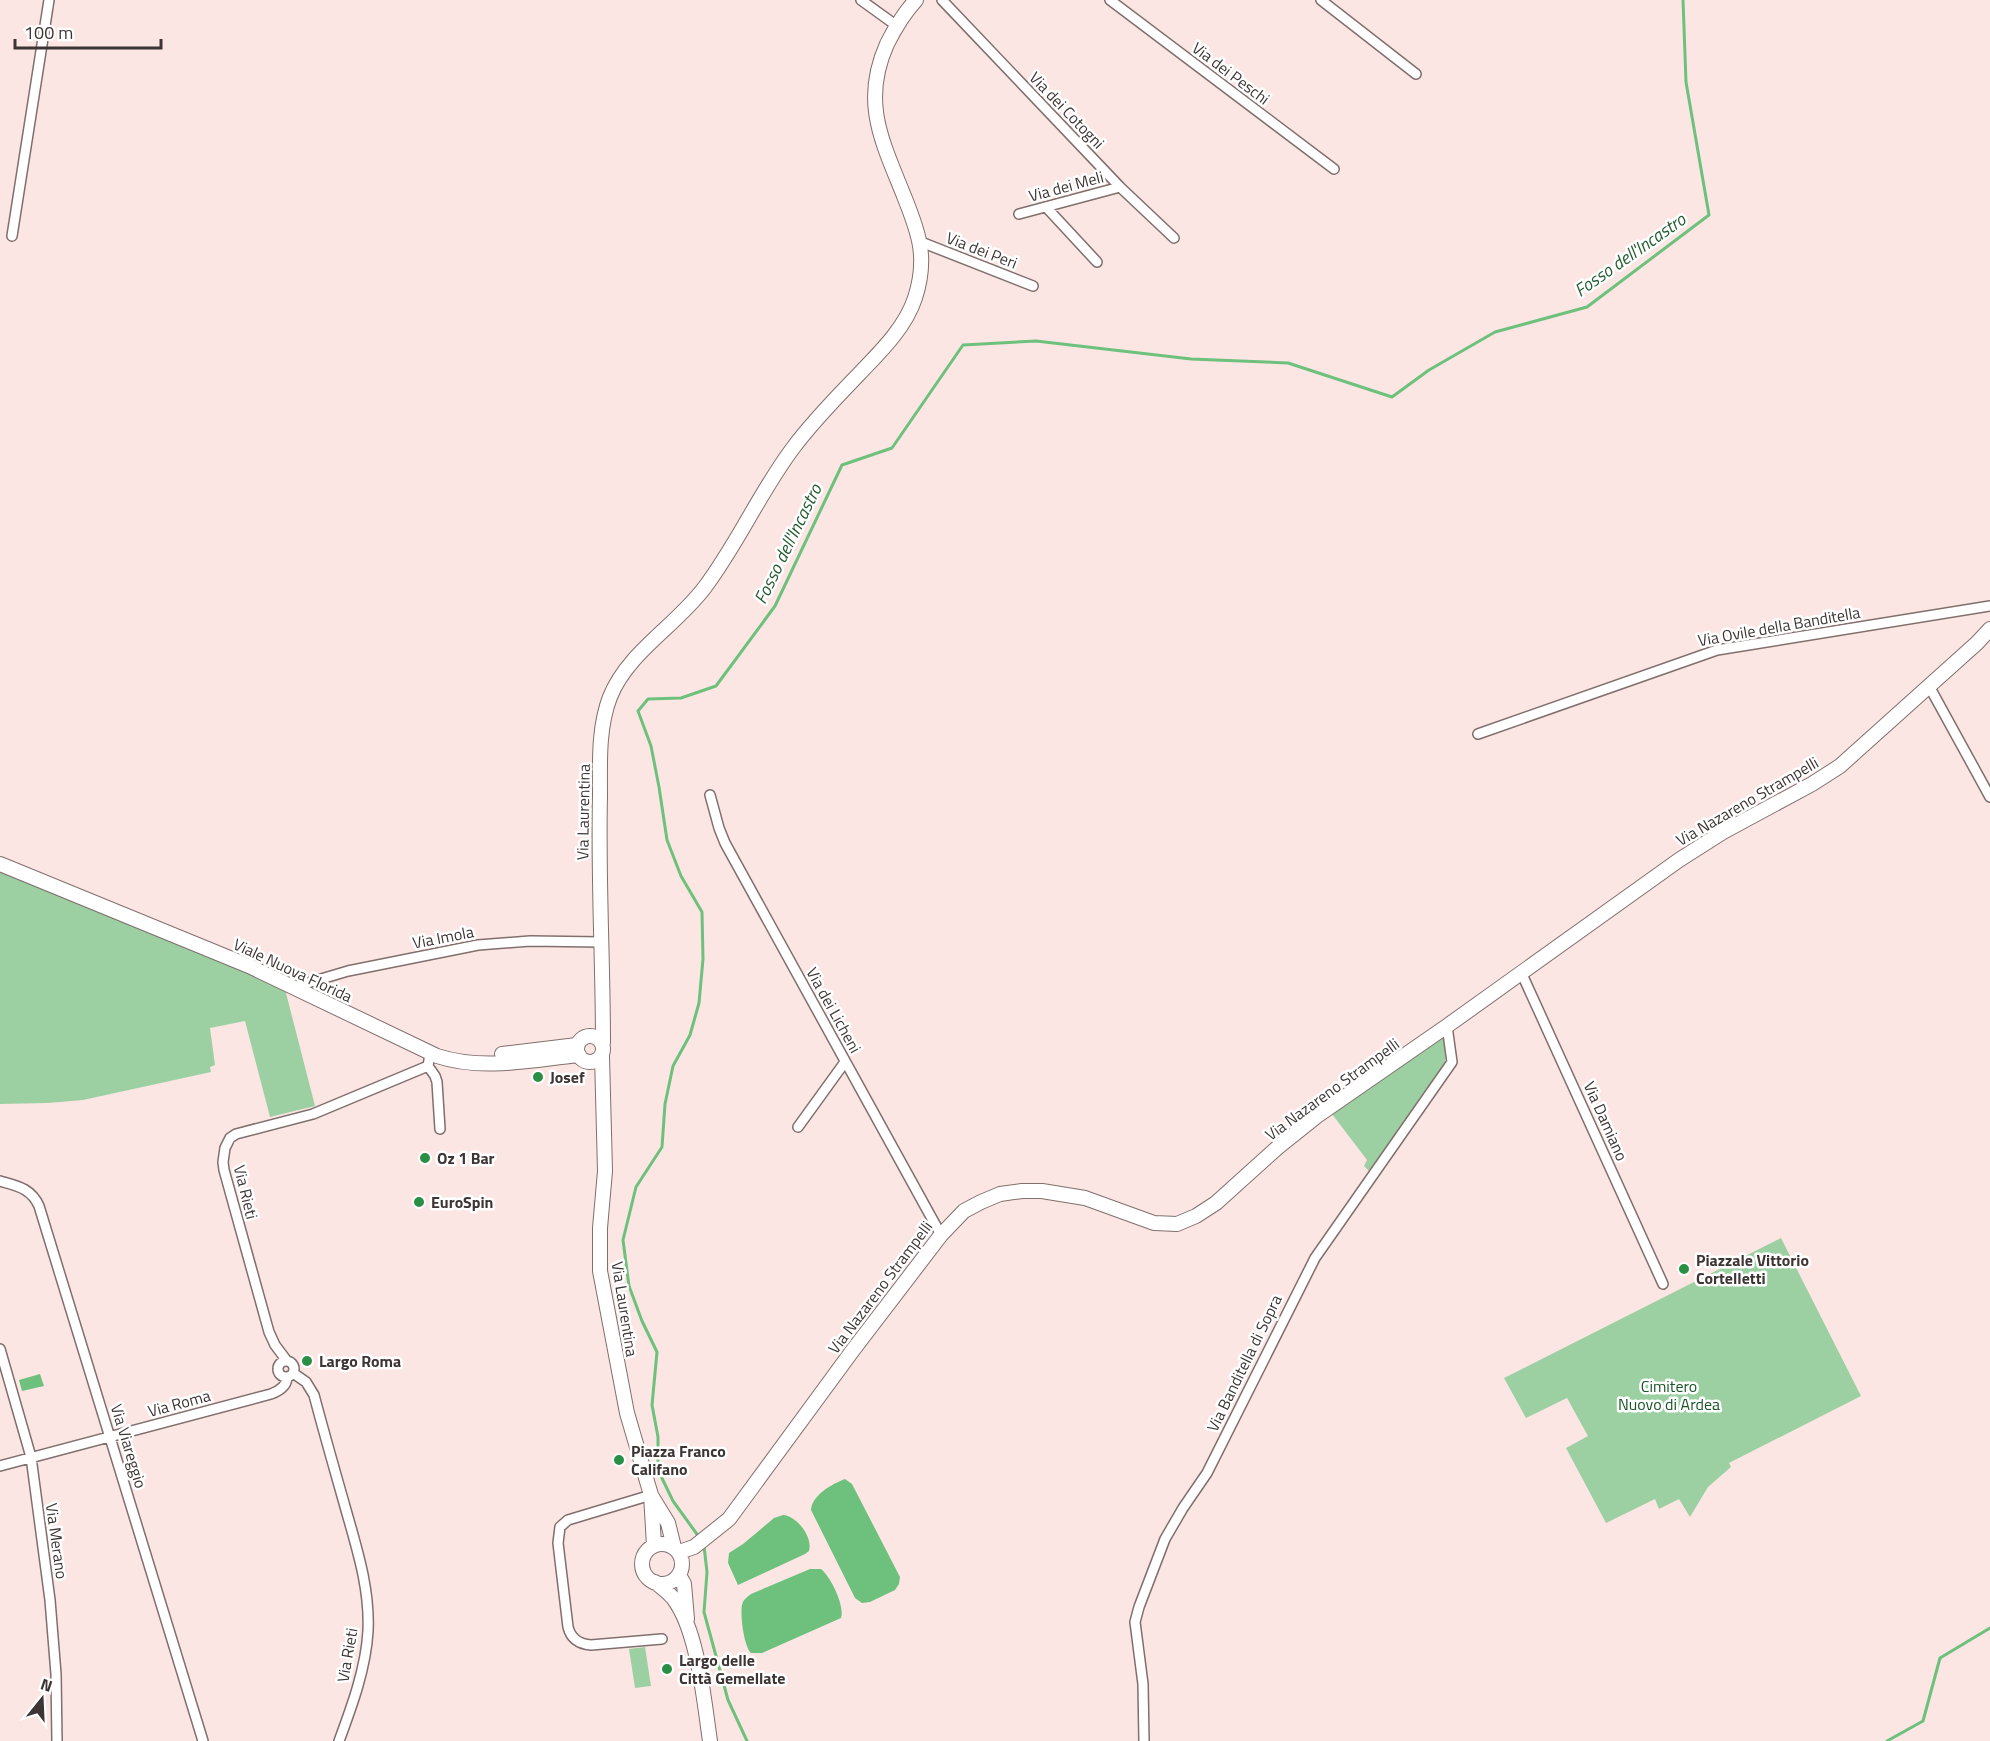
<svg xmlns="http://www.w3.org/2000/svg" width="1990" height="1741" font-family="'Titillium Web',sans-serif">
<rect width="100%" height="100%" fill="#fbe6e4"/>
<!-- green -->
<path fill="#9cd0a3" d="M0 868 285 989 315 1106 270 1117 245 1021 210 1028 215 1065 210 1067 211 1072 83 1100 48 1103 0 1104Z
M1443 1038 1447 1052 1444 1065 1369 1171 1364 1166 1367 1160 1332 1114Z
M1781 1238 1861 1396 1729 1463 1731 1467 1708 1487 1690 1517 1679 1499 1659 1509 1655 1499 1606 1523 1566 1448 1588 1436 1567 1398 1526 1418 1504 1378Z
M645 1647 651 1686 635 1688 629 1649Z"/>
<!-- water -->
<path fill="#6dc17c" d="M40 1374 44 1386 22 1391 19 1380Z
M845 1479 852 1484 900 1577 899 1584 895 1590 870 1602 862 1603 855 1598 811 1510C812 1495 832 1484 845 1479Z
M783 1515C797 1516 813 1537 809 1551L805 1554 738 1585 728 1563 729 1553 743 1544 774 1518Z
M810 1569H821C831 1577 845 1606 841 1618L762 1653H751C744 1646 740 1616 742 1605 743 1600 747 1597 751 1594Z"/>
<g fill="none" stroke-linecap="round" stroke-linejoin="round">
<!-- stream -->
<path stroke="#6dc17c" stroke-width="3" d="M699 1537 673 1501 658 1470V1437L652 1405 657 1352 642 1321 629 1286 623 1240 636 1187 662 1147 665 1104 673 1066 690 1035 699 1003 703 959 702 912 681 876 667 840 659 787 651 746 638 711 648 699 681 698 716 686 775 606 842 465 892 448 963 345 1036 341 1191 359 1288 363 1392 397 1429 370 1495 332 1587 307 1709 215 1686 82 1683 0
M704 1546 707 1572 704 1612 728 1700 747 1741
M1887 1741 1923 1721 1940 1658 1990 1628"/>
<!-- street casing -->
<g stroke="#816f6d" stroke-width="12">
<path id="street" d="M861 0 897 26
M942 0 1120 187 1174 238
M1110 0 1334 169
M1321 0 1416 74
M1046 207 1097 262
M1019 214 1120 187
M12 236 49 0
M921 242 1033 286
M1929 686 1990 797
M1478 734 1717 650 1990 606
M710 795 719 828 725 843 941 1235
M1521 972 1663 1284
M294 987 348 971 478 945 530 941 601 942
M428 1066 435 1076 437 1082 440 1129
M798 1127 845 1062
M0 1181C17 1186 31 1188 39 1206L203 1741
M0 1349 31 1457 50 1600 56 1674 57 1741
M287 1361 275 1345 269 1332 224 1170 223 1162 225 1148 230 1138 236 1134 313 1114 428 1066 430 1054
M278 1369a8 8 0 1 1 16 0a8 8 0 1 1-16 0Z
M293 1373 306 1382 314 1395C324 1433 335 1471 346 1510 357 1549 370 1589 368 1631 366 1668 352 1706 339 1741
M0 1466 271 1394C279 1391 287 1386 287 1377
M651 1495 568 1520 560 1527 558 1543 568 1627C571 1639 579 1644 591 1645L662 1639
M1144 1741 1143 1684 1135 1622 1139 1607 1165 1539 1183 1508 1207 1473 1315 1258 1452 1062 1447 1026"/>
</g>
<!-- secondary casing -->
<g stroke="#816f6d" stroke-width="16">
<path id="secondary" d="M0 864 249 966 437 1056C483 1071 532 1060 579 1055
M577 1049a13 13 0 1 1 26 0a13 13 0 1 1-26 0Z
M603 1043C603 961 598 879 600 796 600 764 598 728 610 697 628 652 676 626 705 587 738 543 760 492 793 448 813 421 837 397 860 373 881 351 905 328 915 298 928 258 919 233 904 196 882 141 861 102 887 44 895 28 904 13 916 0
M502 1054 577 1045
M602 1056 605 1171 600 1228V1271L627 1413 651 1495 654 1545
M652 1497 668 1523 674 1547
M642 1564a20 20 0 1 1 40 0a20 20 0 1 1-40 0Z
M679 1552 694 1547 729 1519 853 1350 941 1235 964 1211 981 1202 1000 1194 1022 1191H1042L1085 1198 1154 1223 1177 1224 1196 1216 1216 1203 1277 1148 1317 1116 1447 1026 1679 860 1723 832 1812 784 1840 766 1977 643 1990 629
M679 1575 684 1584 687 1619
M655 1582C661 1587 668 1592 673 1598 698 1630 704 1701 710 1741"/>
</g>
<!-- street -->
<use href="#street" stroke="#fff" stroke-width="9"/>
<!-- secondary -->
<use href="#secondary" stroke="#fff" stroke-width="14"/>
</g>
<!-- markers -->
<g fill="#298f44" stroke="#fff" stroke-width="2">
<circle cx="538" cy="1077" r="6"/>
<circle cx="425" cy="1158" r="6"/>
<circle cx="419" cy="1202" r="6"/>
<circle cx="1684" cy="1269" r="6"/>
<circle cx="307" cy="1361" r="6"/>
<circle cx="619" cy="1460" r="6"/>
<circle cx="667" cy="1669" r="6"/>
</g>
<g text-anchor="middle" stroke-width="5" stroke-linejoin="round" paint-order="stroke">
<!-- street labels -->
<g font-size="16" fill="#3d3534" stroke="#fff">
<text transform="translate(1231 73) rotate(37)" y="6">Via dei Peschi</text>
<text transform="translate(1067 110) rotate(46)" y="6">Via dei Cotogni</text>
<text transform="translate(1066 186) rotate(-15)" y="6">Via dei Meli</text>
<text transform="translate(982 250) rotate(21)" y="6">Via dei Peri</text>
<text transform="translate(1779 626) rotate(-10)" y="6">Via Ovile della Banditella</text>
<text transform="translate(1747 801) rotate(-30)" y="6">Via Nazareno Strampelli</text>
<text transform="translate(583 812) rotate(-89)" y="6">Via Laurentina</text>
<text transform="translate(443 937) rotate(-11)" y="6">Via Imola</text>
<text transform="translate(293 970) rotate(25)" y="6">Viale Nuova Florida</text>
<text transform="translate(834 1010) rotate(61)" y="6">Via dei Licheni</text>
<text transform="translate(1332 1089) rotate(-36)" y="6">Via Nazareno Strampelli</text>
<text transform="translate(1606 1121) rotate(66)" y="6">Via Damiano</text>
<text transform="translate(246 1192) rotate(76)" y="6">Via Rieti</text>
<text transform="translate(880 1287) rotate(-53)" y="6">Via Nazareno Strampelli</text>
<text transform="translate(625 1309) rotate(81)" y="6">Via Laurentina</text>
<text transform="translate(1244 1363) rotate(-64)" y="6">Via Banditella di Sopra</text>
<text transform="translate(179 1403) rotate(-15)" y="6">Via Roma</text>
<text transform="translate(129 1446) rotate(73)" y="6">Via Viareggio</text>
<text transform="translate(57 1541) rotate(82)" y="6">Via Merano</text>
<text transform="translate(347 1655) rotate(-80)" y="6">Via Rieti</text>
</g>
<!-- poi labels -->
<g font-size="16" font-weight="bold" fill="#3d3534" stroke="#fff" text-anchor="start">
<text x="550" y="1083">Josef</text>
<text x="437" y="1164">Oz 1 Bar</text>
<text x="431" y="1208">EuroSpin</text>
<text x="1696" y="1266">Piazzale Vittorio<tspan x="1696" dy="18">Cortelletti</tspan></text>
<text x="319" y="1367">Largo Roma</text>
<text x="631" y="1457">Piazza Franco<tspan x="631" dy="18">Califano</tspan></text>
<text x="679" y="1666">Largo delle<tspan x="679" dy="18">Città Gemellate</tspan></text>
</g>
<!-- park labels -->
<g font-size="16" fill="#195528" stroke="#fff">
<text x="1669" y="1392">Cimitero<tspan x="1669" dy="18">Nuovo di Ardea</tspan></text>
</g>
<!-- water labels -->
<g font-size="18" font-style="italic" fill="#235d30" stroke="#fff">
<text transform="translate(1630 255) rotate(-35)" y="6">Fosso dell'Incastro</text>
<text transform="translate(788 544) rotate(-64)" y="6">Fosso dell'Incastro</text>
</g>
</g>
<!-- north arrow -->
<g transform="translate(42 1699) rotate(18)" stroke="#ffffff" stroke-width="4.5" paint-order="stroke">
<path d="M0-4.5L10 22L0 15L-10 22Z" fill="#3d3534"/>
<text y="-9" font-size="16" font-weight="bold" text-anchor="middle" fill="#3d3534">N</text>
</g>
<!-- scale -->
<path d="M15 39v9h146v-9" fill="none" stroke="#3d3534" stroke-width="3"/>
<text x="24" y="39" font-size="18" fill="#3d3534" stroke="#ffffff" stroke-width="4.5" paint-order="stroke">100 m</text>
</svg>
